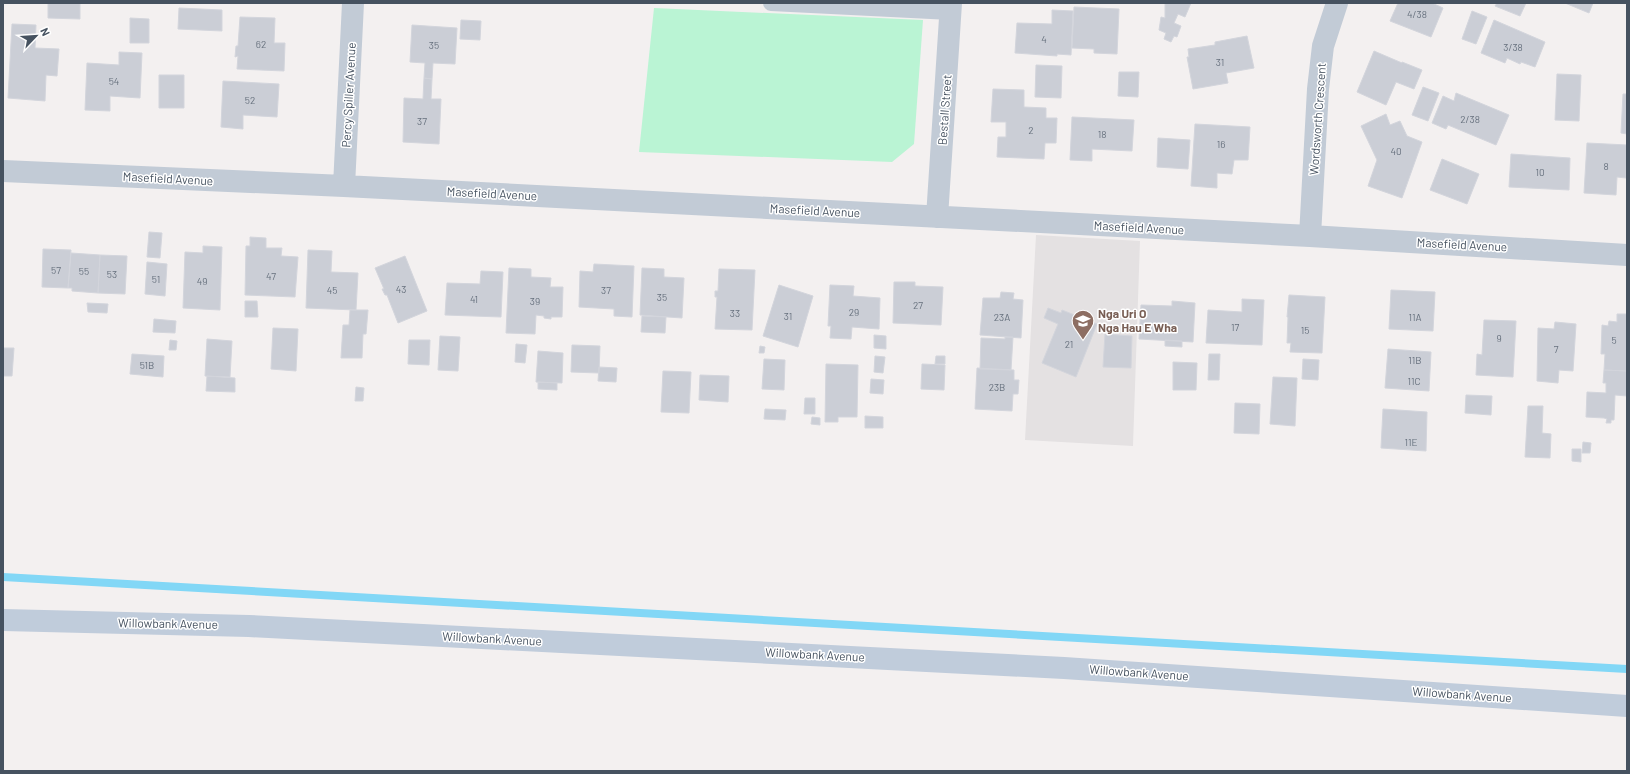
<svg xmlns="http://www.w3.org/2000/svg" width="1630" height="774" font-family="Barlow,sans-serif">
<rect width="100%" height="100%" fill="#f3f0f0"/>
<!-- education -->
<path fill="#e4e1e2" d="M1036 235 1140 241 1133 446 1025 440Z"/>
<!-- green -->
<path fill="#baf4d4" d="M654 8 923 20 914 144 892 162 639 152Z"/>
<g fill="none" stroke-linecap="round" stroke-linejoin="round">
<!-- stream -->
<path stroke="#82d7f6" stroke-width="8" d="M3 577 1627 669"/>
</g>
<!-- building -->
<path fill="#cbced6" stroke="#d3d5dc" d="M48 3H80V19L48 18Z
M1165 3H1191L1185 17 1178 14 1174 23 1181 26 1177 37 1174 36 1171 42 1164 39 1166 33 1159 30 1161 17 1165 18Z
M1398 3H1432L1443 8 1431 37 1390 21Z
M1497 3H1526L1520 16 1495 6Z
M1565 3H1593L1589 13Z
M1074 7 1119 9 1117 54 1094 53V49L1072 48Z
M179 8 222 10V31L178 29Z
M1052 10 1073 11 1071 55 1057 54V56L1015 53 1017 23 1052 24Z
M1472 11 1487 17 1476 44 1462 39Z
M240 17 275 18 274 43H285L284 71 237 69 238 56 235 57 236 46H238Z
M130 18 149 19V43H130Z
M461 20 481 21 480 40 460 39Z
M1494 20 1545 42 1535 67 1521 62 1520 64 1507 58 1505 63 1481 53Z
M12 24 36 25 35 48 59 49 57 76 46 75 45 101 8 98Z
M412 25 457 28 455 64 433 63 432 79 424 78 425 63 410 62Z
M1247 36 1254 68 1226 73 1228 83 1193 89 1187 57H1189L1188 49 1215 45V42Z
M1374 51 1402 63V62L1422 70 1414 89 1396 82 1386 105 1357 92Z
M119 52 142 53 140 98 110 96V111L85 110 87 63 119 65Z
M1036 65 1062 66 1061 98 1035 97Z
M1119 72H1139L1138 97 1118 96Z
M1557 74 1581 75 1579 121 1555 120Z
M159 75H184V108H159Z
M424 78 432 79 431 99H441L439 144 403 142 404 98 423 99Z
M223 81 279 84 277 117 243 115V129L221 127Z
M1423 87 1439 93 1428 121 1412 115Z
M993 89 1024 90V107L1046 108V118H1057L1056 143H1045L1044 159 997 157 998 137H1006V122H991Z
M1456 93 1509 115 1496 145 1448 125 1446 129 1432 123 1443 96 1454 101Z
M1623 94H1627V134L1621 133Z
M1386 114 1390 125 1400 121 1407 136 1422 142 1402 198 1368 186 1377 160 1361 126Z
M1072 117 1134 120 1132 151 1092 149V161L1070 160Z
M1195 124 1250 127 1248 160H1234L1232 174 1217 173V188L1191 186Z
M1158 138 1190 140 1188 169 1157 167Z
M1587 143 1627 145 1626 178 1617 177 1616 195 1584 193Z
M1511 154 1570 158 1569 190 1509 187Z
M1442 159 1479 174 1467 204 1430 190Z
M149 232 162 233 160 258 147 257Z
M250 237 266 238V248H282L281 256 298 257 295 297 245 295 246 246H250Z
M203 246 222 247 220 310 183 308 185 252 203 253Z
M43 249 71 250 68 288 42 287Z
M308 250 332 251 331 272 358 273 356 310 306 308Z
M71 253 100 255 98 293 72 291V288H68Z
M100 255 127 256 125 294 98 293Z
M405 256 427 311 398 323 387 295H385L382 289H384L375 268Z
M147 262 167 264 165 296 145 294Z
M594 264 634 266 632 317 614 316V309L579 307 580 271 593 272Z
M509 268 531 269V277L551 278 550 287H563L562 317H551V319L544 318V316L536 315 535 334 506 333Z
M642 268 664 269V277L684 278 682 318 640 315Z
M719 269 755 270 752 330 715 329 717 297H715V291H718Z
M481 271 503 272 501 317 445 315 447 283 480 284Z
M894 282H915V286L943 287 941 325 893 323Z
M779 285 813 296 798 347 763 336Z
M830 285 854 286 853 296 880 298 879 329 852 327 851 339 830 338 831 326H828Z
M1391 290 1435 292 1433 331 1389 329Z
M1001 292 1014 293 1013 299 1023 300 1021 338 980 335 983 298H1000Z
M1289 295 1325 297 1322 353 1290 352 1291 343H1287L1288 317H1287Z
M1242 299 1264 300 1262 345 1206 343 1208 310 1242 312Z
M245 301H257L258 317H245Z
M1172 301 1195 303 1193 342 1139 339 1141 305 1172 306Z
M87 303 108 304 107 313 88 312Z
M1048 308 1061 313 1062 310 1097 324 1076 377 1042 363 1058 324 1044 318Z
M350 310H368L366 334H363L362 358H341L343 325H349Z
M1617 314H1627V371L1604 370 1605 354H1601L1602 325 1608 326 1609 321 1617 322Z
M642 316 666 317 665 333 641 332Z
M154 319 176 321 175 333 153 332Z
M1484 320 1516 321 1513 377 1476 375 1477 354 1482 355Z
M1555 322 1576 324 1573 371 1559 370 1558 383 1537 381 1538 328 1554 329Z
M273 328 298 329 296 371 271 369Z
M1105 334 1132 336 1131 368 1103 367Z
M874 335 886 336V349L874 348Z
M440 336 460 337 458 371 438 370Z
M1005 337H1013L1011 370 980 369 981 338 1005 339Z
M207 339 232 341 230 377 205 376Z
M170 340 177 341 176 350H169Z
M409 340H430L429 365 408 364Z
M1165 340 1182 341V347L1165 346Z
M516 344 527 345 525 363 515 362Z
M572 345 600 346 599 373 571 372Z
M760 346 765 347 764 353H759Z
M3 348H14L12 376H3Z
M1388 349 1431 352 1429 391 1385 388Z
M538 351 563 353 562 383 536 382Z
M132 354 164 356 163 377 130 374Z
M1209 354H1220L1219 380H1208Z
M875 356 885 357 883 373 874 372Z
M936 356H945V364H935Z
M764 359 785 360 784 390 762 389Z
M1303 359 1319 360 1318 380 1302 379Z
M1173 362 1197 363 1196 390H1173Z
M826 364 858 365 857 417H838V422H825Z
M922 364 945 365 944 390 921 389Z
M599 367 617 368 616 382 598 381Z
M977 368 1014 370V380H1019L1018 394H1013L1012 411 975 409Z
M1604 370 1627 371V396L1615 395 1614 420H1611V423H1606L1607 419 1604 418 1586 417 1587 392 1606 393V383H1603Z
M663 371 691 372 689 413 661 412Z
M700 375 729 376 728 402 699 400Z
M207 376 235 378V392L206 391Z
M1273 377 1297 378 1295 426 1270 424Z
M871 379 884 380 883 394 870 393Z
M538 382 557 383V390L538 389Z
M356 387 364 388 363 401H355Z
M1466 395 1492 396 1491 415 1465 413Z
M805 398H815V414H804Z
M1235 403 1260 404 1259 434 1234 433Z
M1528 406H1543L1542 433 1551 434 1550 458 1525 457Z
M765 409 786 410 785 420 764 419Z
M1383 409 1427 412 1426 451 1381 448Z
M865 416 883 417V428H865Z
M812 417 820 418V425L811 424Z
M1583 442 1591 443 1590 453H1582Z
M1572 449H1581V462L1572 461Z"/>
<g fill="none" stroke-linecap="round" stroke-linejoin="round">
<!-- service -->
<path stroke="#c2cbd6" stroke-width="16" d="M771 3 951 12"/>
<!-- minor -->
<path stroke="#c2cbd6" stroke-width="22" d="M3 171 344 186 1310 236 1627 255
M344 186 353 3
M937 217 951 3
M1310 236 1318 89 1323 46 1337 3"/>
<!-- secondary -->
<path stroke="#c0ccdb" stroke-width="22" d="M3 620 249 626 1064 668 1627 706"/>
</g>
<!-- icons -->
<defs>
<g id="school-pin" transform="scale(1.15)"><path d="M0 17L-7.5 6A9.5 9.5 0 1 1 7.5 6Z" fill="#8d6e63" stroke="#fff"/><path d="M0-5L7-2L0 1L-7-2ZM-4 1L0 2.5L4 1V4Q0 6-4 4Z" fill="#fff"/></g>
</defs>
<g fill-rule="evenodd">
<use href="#school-pin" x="1083" y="321"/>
</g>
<g text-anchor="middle" stroke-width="3" stroke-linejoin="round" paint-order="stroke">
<!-- number labels -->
<g font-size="10" fill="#67717e">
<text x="1417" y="18">4/38</text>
<text x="1044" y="43">4</text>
<text x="261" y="48">62</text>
<text x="434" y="49">35</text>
<text x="1513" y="51">3/38</text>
<text x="1220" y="66">31</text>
<text x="114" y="85">54</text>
<text x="250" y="104">52</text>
<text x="1470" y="123">2/38</text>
<text x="422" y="125">37</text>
<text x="1031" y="134">2</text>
<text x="1102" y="138">18</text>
<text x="1221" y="148">16</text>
<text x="1396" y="155">40</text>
<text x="1606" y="170">8</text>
<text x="1540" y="176">10</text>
<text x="56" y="274">57</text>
<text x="84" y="275">55</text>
<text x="112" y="278">53</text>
<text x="271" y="280">47</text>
<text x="156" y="283">51</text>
<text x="202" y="285">49</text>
<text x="401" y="293">43</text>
<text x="332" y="294">45</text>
<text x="606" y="294">37</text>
<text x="662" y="301">35</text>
<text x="474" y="303">41</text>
<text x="535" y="305">39</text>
<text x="918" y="309">27</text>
<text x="854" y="316">29</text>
<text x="735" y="317">33</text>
<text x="788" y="320">31</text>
<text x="1002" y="321">23A</text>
<text x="1415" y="321">11A</text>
<text x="1235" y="331">17</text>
<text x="1305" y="334">15</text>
<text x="1499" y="342">9</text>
<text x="1614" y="344">5</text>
<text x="1069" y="348">21</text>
<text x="1556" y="353">7</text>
<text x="1415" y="364">11B</text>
<text x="147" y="369">51B</text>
<text x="1414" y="385">11C</text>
<text x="997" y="391">23B</text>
<text x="1411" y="446">11E</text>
</g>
<!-- street labels -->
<g font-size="12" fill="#465260" stroke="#fff">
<text transform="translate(349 95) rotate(-87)" y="4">Percy Spiller Avenue</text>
<text transform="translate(945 110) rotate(-86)" y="4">Bestall Street</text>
<text transform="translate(1318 119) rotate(-86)" y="4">Wordsworth Crescent</text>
<text transform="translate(168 179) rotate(3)" y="4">Masefield Avenue</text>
<text transform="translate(492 194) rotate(3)" y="4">Masefield Avenue</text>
<text transform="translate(815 211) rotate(3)" y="4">Masefield Avenue</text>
<text transform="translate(1139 228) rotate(3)" y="4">Masefield Avenue</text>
<text transform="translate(1462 245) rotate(3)" y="4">Masefield Avenue</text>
<text transform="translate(168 624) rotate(1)" y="4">Willowbank Avenue</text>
<text transform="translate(492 639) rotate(3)" y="4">Willowbank Avenue</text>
<text transform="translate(815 655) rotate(3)" y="4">Willowbank Avenue</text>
<text transform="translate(1139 673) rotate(4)" y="4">Willowbank Avenue</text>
<text transform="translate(1462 695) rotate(4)" y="4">Willowbank Avenue</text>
</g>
<!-- education labels -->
<g font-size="12" font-weight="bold" fill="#785e54" stroke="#fff" text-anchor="start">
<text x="1098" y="318">Nga Uri O<tspan x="1098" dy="14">Nga Hau E Wha</tspan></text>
</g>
</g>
<!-- border -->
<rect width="1630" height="774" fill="none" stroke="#465260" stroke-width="8"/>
<!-- north arrow -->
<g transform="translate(36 36) rotate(65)" stroke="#ffffff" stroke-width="3" paint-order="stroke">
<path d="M0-3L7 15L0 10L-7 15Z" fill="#465260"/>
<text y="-6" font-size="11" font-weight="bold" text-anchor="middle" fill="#465260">N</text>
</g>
</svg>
